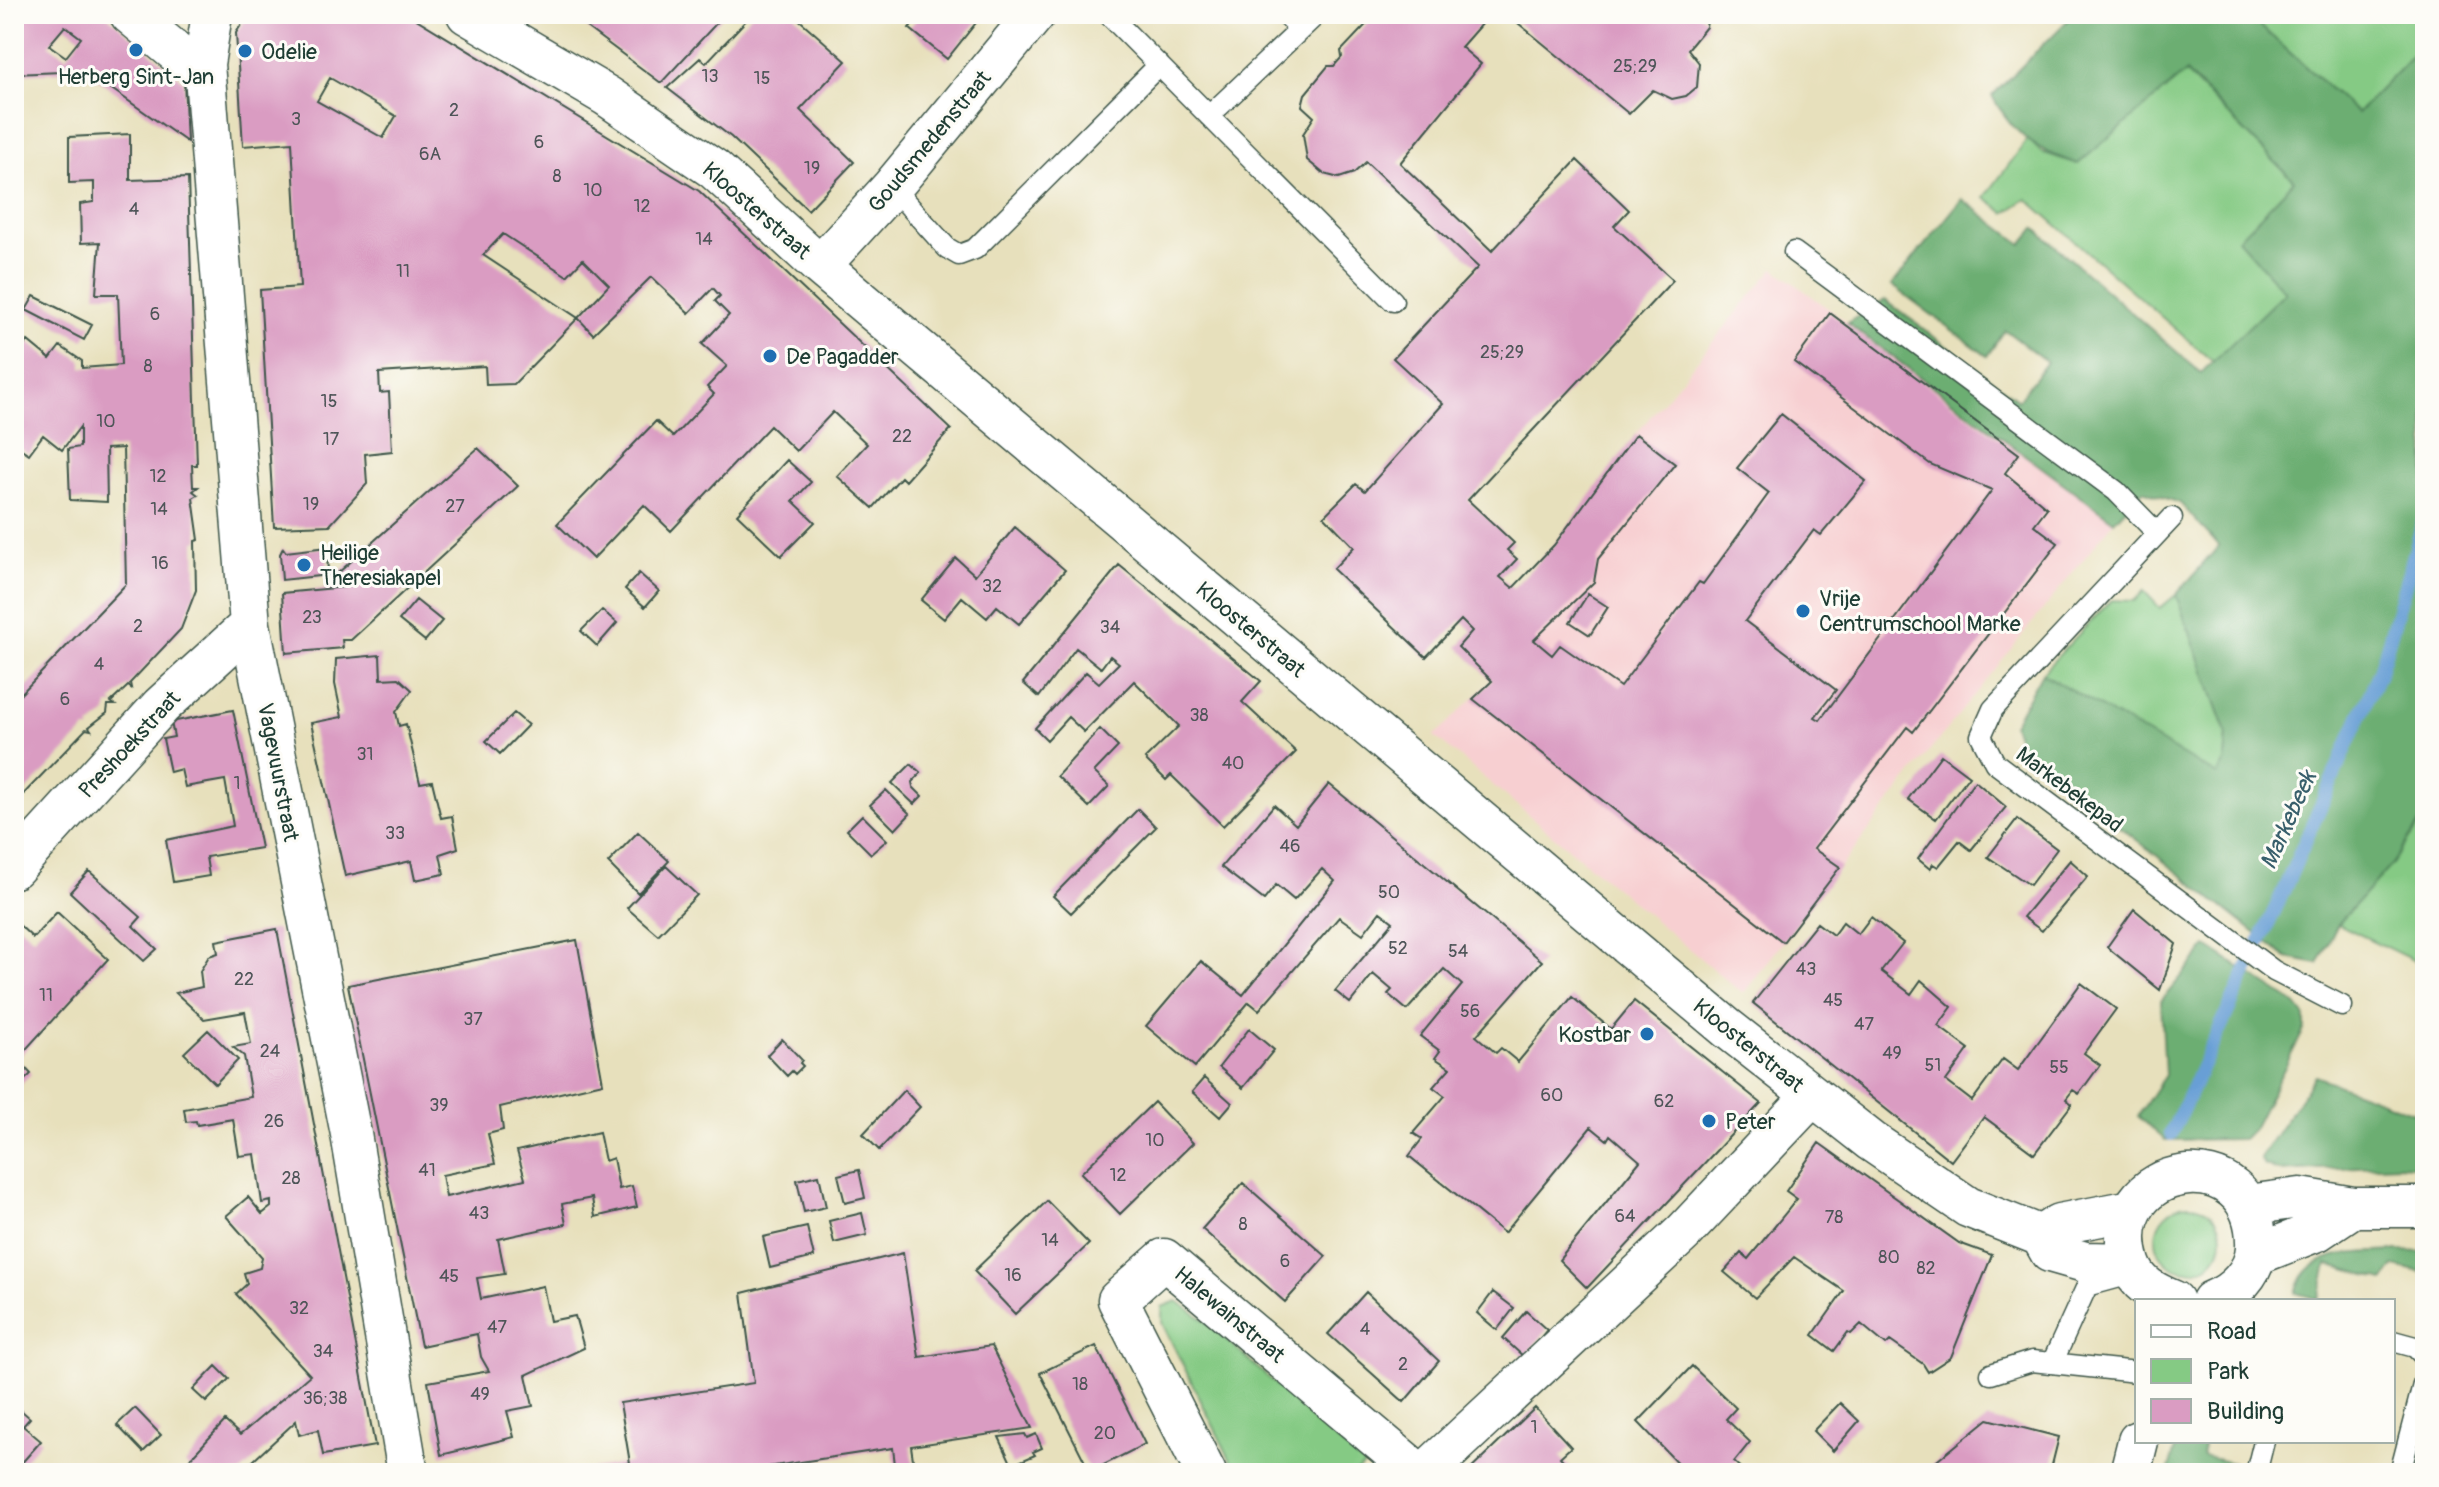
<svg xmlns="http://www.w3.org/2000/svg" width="2439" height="1487" font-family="Pangolin,sans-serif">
<rect width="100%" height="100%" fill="#fdfcf7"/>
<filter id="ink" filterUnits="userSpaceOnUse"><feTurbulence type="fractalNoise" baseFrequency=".0125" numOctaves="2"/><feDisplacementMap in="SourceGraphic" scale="16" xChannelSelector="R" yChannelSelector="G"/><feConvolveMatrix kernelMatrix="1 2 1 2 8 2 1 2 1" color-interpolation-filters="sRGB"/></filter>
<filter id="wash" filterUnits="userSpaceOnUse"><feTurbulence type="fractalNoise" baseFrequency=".006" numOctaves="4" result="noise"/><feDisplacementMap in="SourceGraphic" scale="32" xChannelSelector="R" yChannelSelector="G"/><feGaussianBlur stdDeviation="1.8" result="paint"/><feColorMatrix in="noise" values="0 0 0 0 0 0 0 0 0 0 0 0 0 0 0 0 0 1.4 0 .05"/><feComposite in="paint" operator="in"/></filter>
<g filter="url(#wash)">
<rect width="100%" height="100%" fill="#e7e0bc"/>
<!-- built -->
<path fill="#f7cfd1" d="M1774 268 2114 521 1932 748 1743 994 1434 736 1594 582 1598 559 1623 528 1587 500 1636 434Z"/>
<!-- green -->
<path fill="#85ca84" stroke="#52845c" stroke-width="2" d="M2247 14H2425V43L2357 114Z
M2185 72 2295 182 2239 239 2286 291 2213 362 2027 199 2005 213 1985 197 2028 139 2041 152 2078 164Z
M2144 591 2160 608 2176 595 2227 733 2225 762 2217 776 2042 673 2111 600 2134 601Z
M2425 815V966L2338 924 2392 864Z
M2156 1238a33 33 0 1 1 66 0a33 33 0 1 1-66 0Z
M1177 1301 1202 1318 1365 1465 1356 1473H1237L1162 1323V1307Z"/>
<!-- forest -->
<path fill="#6cae72" stroke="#467653" stroke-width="2" d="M2074 14H2247L2357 113 2425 43V815L2392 864 2338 924 2318 964 2287 958 2021 749 2013 724 2042 673 2217 775 2225 762 2227 733 2176 595 2219 546 2180 503 2143 490 2114 521 1847 323 1885 300 2018 400 2047 362 2005 330 1987 356 1892 285 1962 199 2022 244 2035 228 2201 373 2285 292 2238 239 2294 181 2186 72 2078 164C2035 150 2016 137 1992 96Z
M2207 946 2294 1003 2305 1017V1028L2253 1129 2243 1139 2165 1140 2138 1116 2165 1075 2161 1001Z
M2315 1076 2425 1117V1167L2399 1165 2278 1171 2264 1165 2260 1158Z
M2394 1251 2425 1252V1273L2394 1266 2384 1280 2327 1264 2319 1299 2296 1293C2307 1248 2356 1254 2394 1251Z
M2177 1441H2205L2202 1456 2233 1463 2229 1473H2168Z"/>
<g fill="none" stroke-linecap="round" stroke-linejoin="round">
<!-- stream -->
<path stroke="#679fd5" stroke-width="14" d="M2171 1134 2278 903 2380 671 2425 517"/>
</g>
<g id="blocks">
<!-- building -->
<path fill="#da9cc2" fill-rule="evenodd" d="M14 14H105L184 81 187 142 86 71 14 74ZM65 26 81 38 66 57 49 45Z
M248 14H408L699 191 951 429 905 481 901 477 873 508 837 476 867 444 833 412 796 451 770 426 671 531 644 505 593 559 557 524 656 421 673 437 714 394 707 387 727 366 702 344 729 315 715 301 720 296 713 288 689 313 651 277 593 334 578 318 609 285 583 259 567 276 503 234 483 255 578 318 514 384 486 385 485 366 379 373 380 393 389 392 392 451 365 454 367 484 330 525 274 527 260 290 300 287 292 142 243 146 236 33ZM330 78 396 116 383 138 317 101Z
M559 14H725L661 83 574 18 570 15 568 19Z
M752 14H797L795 16 846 61 800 110 854 162 808 210 731 137 667 88 700 58 706 63Z
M921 14H983L947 59 909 28Z
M1376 14H1490L1461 47 1481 64 1400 163 1492 251 1577 160 1629 210 1614 226 1673 280 1468 500 1514 543 1507 550 1517 559 1500 577 1513 588 1554 545 1636 434 1675 464 1598 559 1594 582 1534 640 1552 655 1560 645 1620 687 1699 582 1703 584 1769 493 1737 468 1781 414 1866 481 1821 535 1814 530 1745 621 1836 690 1815 717 1820 720 1992 490 1930 464 1794 362 1830 313 2019 454 2005 473 2047 508 2034 525 2058 543 1913 732 1907 727 1814 849 1840 867 1783 942 1473 699 1492 681 1458 647 1472 631 1461 620 1426 657 1333 569 1354 547 1324 516 1356 484 1365 491 1443 404 1393 358 1478 267 1366 162 1354 173 1339 178 1324 174 1307 160 1303 134 1314 117 1302 106 1305 94 1328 66H1334L1342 57 1341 51Z
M1507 14H1699L1707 21 1706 27 1688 49 1699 63 1697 87 1686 96 1672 99 1653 90 1629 114Z
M130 134V180L188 178 197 465H192L193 487H198L193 491 198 495 193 498 199 540 195 541 196 590 181 629 130 683 131 688 128 686 111 702 115 705H108L107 713 89 727 91 730 86 729 14 804V701L126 584 123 448 106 449 107 502 70 500 68 449 80 447V427L62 450 43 435 29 454 14 444V426L21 416 14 410V357L28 341 50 359 60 346 82 361V368L121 365 118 294H96L100 242 81 243 80 204 94 202V182L69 183V137Z
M34 296 92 325 84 340 26 310Z
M478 448 518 486 351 640H342L343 648 286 653 282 593 347 587 337 574Z
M787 460 811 482 793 501 815 522 781 556 737 514Z
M1015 527 1065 570 1019 624 997 606 987 618 962 597 944 619 921 600 956 558 975 575Z
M327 547 328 575 282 580 280 554 283 548 286 552Z
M1119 565 1261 681 1242 702 1296 752 1223 826 1171 775 1166 780 1145 759 1179 726 1134 681 1084 732 1068 717 1047 740 1035 728 1086 672 1099 683 1119 663 1110 656 1101 668 1076 648 1039 697 1023 683Z
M639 573 659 591 645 607 625 589Z
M1588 594 1608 607 1590 635 1570 622Z
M416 600 442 621 425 641 399 620Z
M602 610 617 623 597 646 581 631Z
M380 655 381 679 399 678 412 690 396 712 399 726 406 724 420 783 432 781 441 818 452 816 458 848 440 854 444 874 415 880 411 861 345 876 311 723 342 717 335 684 336 659Z
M233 710 261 848 206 857 209 876 173 882 166 840 233 826 225 780 185 787 181 769 170 772 163 739 174 737 171 722Z
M514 713 528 725 500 754 486 741Z
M1100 729 1118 747 1094 772 1109 786 1089 807 1057 776Z
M1941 755 1969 776 1936 819 1908 799Z
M911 764 921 773 912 782 913 787 922 796 914 804 892 783Z
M1975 781 2006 807 1971 850 1959 841 1938 867 1933 864 1930 869 1918 859Z
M1329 784 1542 961 1476 1036 1496 1053 1501 1048 1518 1062 1572 997 1611 1029 1634 1001 1761 1103 1587 1288 1559 1260 1640 1161 1610 1135 1607 1140 1591 1127 1504 1233 1409 1156 1422 1139 1413 1133 1445 1096 1433 1087 1450 1068 1435 1058 1440 1051 1420 1036 1462 985 1444 969 1407 1010 1388 994 1392 990 1373 974 1350 1003 1335 991 1393 922 1380 912 1363 934 1339 917 1259 1010 1249 1002 1195 1067 1146 1026 1201 961 1243 995 1335 881 1322 869 1294 900 1276 885 1264 900 1221 867 1274 805 1296 825Z
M886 790 910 814 895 830 870 805Z
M1138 809 1156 827 1071 913 1053 896Z
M862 815 887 840 871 854 847 830Z
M2017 819 2057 849 2030 885 1988 857Z
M638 832 669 861 638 893 608 863Z
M2070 860 2088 876 2042 931 2023 917Z
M666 866 697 895 658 935 627 908Z
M89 871 141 917 133 926 157 949 144 961 70 892Z
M2134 909 2176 944 2160 990 2107 947Z
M57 912 108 959 17 1059 31 1074 14 1090V926L17 923 33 938Z
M1871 917 1903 943 1881 971 1911 994 1921 980 1952 1007 1938 1026 1969 1049 1946 1081 1972 1101 2003 1059 2018 1070 2081 983 2116 1009 2084 1053 2100 1065 2079 1094 2073 1090 2066 1099 2072 1104 2034 1154 1984 1117 1951 1161 1753 1003 1817 923 1833 935 1843 922 1858 934Z
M277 929 375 1446 323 1455 318 1430 299 1435 296 1421 240 1473H194L185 1464 225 1421 240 1435 310 1375 236 1294 247 1284 244 1273 260 1268 262 1257 226 1216 248 1197 262 1214 271 1207V1201L262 1203 255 1154 239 1156 233 1119 197 1125 196 1121 186 1122 184 1109 251 1097 244 1056 233 1047 251 1044 245 1012 204 1019 176 993 202 987 200 971 209 956 218 953 216 941Z
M577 940 603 1083 500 1107 503 1130 488 1134 495 1164 442 1175 446 1197 525 1179 517 1151 599 1132 605 1161 613 1158 619 1189 632 1186 637 1207 595 1217 592 1198 562 1204 566 1224 498 1239 505 1274 477 1278 481 1299 543 1286 550 1321 575 1316 584 1348 526 1375 533 1406 507 1411 514 1437 441 1455 428 1382 489 1371 481 1357 477 1334 421 1346 348 985Z
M1249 1029 1274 1050 1243 1088 1219 1067Z
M208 1030 238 1060 215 1084 184 1053Z
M782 1039 802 1060 800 1063 803 1066 795 1074 792 1071 787 1076 767 1055Z
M1204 1078 1232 1103 1220 1117 1192 1092Z
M904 1090 920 1107 879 1150 863 1134Z
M1154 1102 1193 1143 1120 1214 1081 1173Z
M1819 1143 1959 1243 1992 1255 1951 1357 1928 1372 1923 1364 1890 1341 1886 1345 1861 1324 1851 1334 1848 1332 1834 1351 1813 1335 1844 1291 1794 1257 1755 1298 1724 1272 1741 1253 1748 1259 1797 1199 1786 1191Z
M859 1170 865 1198 845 1203 838 1175Z
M819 1175 826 1207 804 1212 797 1180Z
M1243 1183 1326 1256 1285 1302 1202 1229Z
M1047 1201 1089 1244 1015 1314 974 1271Z
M862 1213 867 1235 834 1243 829 1221Z
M807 1227 814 1257 770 1268 763 1237Z
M903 1253 919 1357 991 1346 1032 1428 911 1446 915 1473H896L893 1448 729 1473H569L630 1463 620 1403 754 1383 742 1293Z
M1366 1292 1439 1361 1404 1402 1328 1334Z
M1493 1292 1514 1308 1497 1330 1477 1313Z
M1526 1311 1547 1330 1524 1357 1503 1338Z
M1096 1346 1145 1444 1090 1472 1040 1373Z
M216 1366 229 1379 206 1402 193 1390Z
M1692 1366 1736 1408 1726 1419 1750 1442 1734 1462 1746 1473H1687L1638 1422Z
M1840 1403 1859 1421 1833 1451 1813 1431Z
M14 1404 30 1418 23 1426 41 1441 19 1466 14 1462Z
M135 1408 161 1435 143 1452 117 1425Z
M1535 1408 1571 1447 1560 1457 1575 1473H1467Z
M1988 1419 2059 1437 2050 1473H1922Z
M1025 1434 1027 1438 1036 1434 1042 1448 1033 1452 1035 1455 1012 1465 999 1437Z"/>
</g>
</g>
<g filter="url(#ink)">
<use href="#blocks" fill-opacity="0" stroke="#3d5548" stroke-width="2"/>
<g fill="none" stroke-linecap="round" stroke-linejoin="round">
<!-- lane casing -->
<g stroke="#3d5548" stroke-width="23">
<path id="lane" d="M1108 14 1393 301
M1285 14 1300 30
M1209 116 1317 14
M892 187 947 248 959 255 975 249 1159 65
M1794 252 2116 491 2157 533
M2172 518 1993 709 1981 736 1995 763 2274 971 2342 1006
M2393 1341 2415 1347 2425 1357
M2053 1361 2087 1286 2127 1275
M1991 1374 2032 1361 2137 1372
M2256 1473 2264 1441
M2400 1473 2425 1377"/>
</g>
<!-- street casing -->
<g stroke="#3d5548" stroke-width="43">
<path id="street" d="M130 14 183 58
M212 14 204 64 250 625 351 1134 408 1473
M467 14 607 96 714 169 820 266 1727 1028 1871 1141 1968 1207 2041 1236 2050 1252 2085 1262 2130 1263
M820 266 892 187 1035 14
M14 868 161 706 250 625
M2248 1205 2300 1198 2353 1207H2425
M2041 1236 2059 1224 2132 1210
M2256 1255 2317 1231 2353 1207
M2174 1301C2155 1293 2137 1285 2130 1263 2099 1162 2260 1136 2256 1248 2255 1272 2234 1293 2212 1301
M1206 1473 1118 1300 1164 1259 1418 1473
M1425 1473 1683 1233 1812 1096
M2130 1473 2138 1441"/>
</g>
<!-- lane -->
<use href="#lane" stroke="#fff" stroke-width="20"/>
<!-- street -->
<use href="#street" stroke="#fff" stroke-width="40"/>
</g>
</g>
<!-- markers -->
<g fill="#1f6fb2" stroke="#fdfcf7" stroke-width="3">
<circle cx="136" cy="50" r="8"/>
<circle cx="245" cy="51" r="8"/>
<circle cx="770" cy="356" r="8"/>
<circle cx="304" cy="565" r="8"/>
<circle cx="1803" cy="611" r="8"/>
<circle cx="1647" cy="1034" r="8"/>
<circle cx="1709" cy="1121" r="8"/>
</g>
<g text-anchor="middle" stroke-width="6" stroke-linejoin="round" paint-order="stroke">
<!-- number labels -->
<g font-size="18" fill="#4e5558">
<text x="1635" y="72">25;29</text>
<text x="710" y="82">13</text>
<text x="762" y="84">15</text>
<text x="454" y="116">2</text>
<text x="296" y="125">3</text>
<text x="539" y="148">6</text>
<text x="430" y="160">6A</text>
<text x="812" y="174">19</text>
<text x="557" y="182">8</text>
<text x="593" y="196">10</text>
<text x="642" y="212">12</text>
<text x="134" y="215">4</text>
<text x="704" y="245">14</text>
<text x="403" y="277">11</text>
<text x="155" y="320">6</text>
<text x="1502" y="358">25;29</text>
<text x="148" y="372">8</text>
<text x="329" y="407">15</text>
<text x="106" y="427">10</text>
<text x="902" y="442">22</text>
<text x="331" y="445">17</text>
<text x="158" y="482">12</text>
<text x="311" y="510">19</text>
<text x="455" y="512">27</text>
<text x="159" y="515">14</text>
<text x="160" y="569">16</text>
<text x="992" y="592">32</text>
<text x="312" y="623">23</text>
<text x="138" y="632">2</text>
<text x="1110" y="633">34</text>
<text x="99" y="670">4</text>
<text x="65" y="705">6</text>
<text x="1199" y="721">38</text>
<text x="365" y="760">31</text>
<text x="1233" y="769">40</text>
<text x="237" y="789">1</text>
<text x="395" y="839">33</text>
<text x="1290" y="852">46</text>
<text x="1389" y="898">50</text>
<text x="1398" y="954">52</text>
<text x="1458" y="957">54</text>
<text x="1806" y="975">43</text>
<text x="244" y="985">22</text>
<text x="46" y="1001">11</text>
<text x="1833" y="1006">45</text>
<text x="1470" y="1017">56</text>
<text x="473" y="1025">37</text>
<text x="1864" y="1030">47</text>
<text x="270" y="1057">24</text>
<text x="1892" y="1059">49</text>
<text x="1933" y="1071">51</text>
<text x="2059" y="1073">55</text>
<text x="1552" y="1101">60</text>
<text x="1664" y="1107">62</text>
<text x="439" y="1111">39</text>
<text x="274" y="1127">26</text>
<text x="1155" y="1146">10</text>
<text x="427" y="1176">41</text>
<text x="1118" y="1181">12</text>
<text x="291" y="1184">28</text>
<text x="479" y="1219">43</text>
<text x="1625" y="1222">64</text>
<text x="1834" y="1223">78</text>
<text x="1243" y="1230">8</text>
<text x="1050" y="1246">14</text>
<text x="1889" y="1263">80</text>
<text x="1285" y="1267">6</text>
<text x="1926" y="1274">82</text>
<text x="1013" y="1281">16</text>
<text x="449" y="1282">45</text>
<text x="299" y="1314">32</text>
<text x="497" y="1333">47</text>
<text x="1365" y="1335">4</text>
<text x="323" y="1357">34</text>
<text x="1403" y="1370">2</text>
<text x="1080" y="1390">18</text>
<text x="480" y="1400">49</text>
<text x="325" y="1404">36;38</text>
<text x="1534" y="1433">1</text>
<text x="1105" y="1439">20</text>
</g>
<!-- poi labels -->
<g font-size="22" fill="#1f3d34" stroke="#fdfcf7" text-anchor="start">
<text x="261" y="59">Odelie</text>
<text x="136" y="84" text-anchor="middle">Herberg Sint-Jan</text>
<text x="786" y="364">De Pagadder</text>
<text x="320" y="560">Heilige<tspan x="320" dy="25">Theresiakapel</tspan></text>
<text x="1819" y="606">Vrije<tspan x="1819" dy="25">Centrumschool Marke</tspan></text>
<text x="1631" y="1042" text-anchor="end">Kostbar</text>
<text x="1725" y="1129">Peter</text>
</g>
<!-- street labels -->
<g font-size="22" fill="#1f3d34" stroke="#fdfcf7">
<text transform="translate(929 141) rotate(-50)" y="8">Goudsmedenstraat</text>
<text transform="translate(757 210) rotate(41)" y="8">Kloosterstraat</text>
<text transform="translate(1251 629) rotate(40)" y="8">Kloosterstraat</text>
<text transform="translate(129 744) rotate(-47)" y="8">Preshoekstraat</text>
<text transform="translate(279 772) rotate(79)" y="8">Vagevuurstraat</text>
<text transform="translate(2070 789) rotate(37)" y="8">Markebekepad</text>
<text transform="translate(1749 1045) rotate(39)" y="8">Kloosterstraat</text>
<text transform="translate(1230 1314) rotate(40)" y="8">Halewainstraat</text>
</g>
<!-- water labels -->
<g font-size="24" font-style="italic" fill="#385f6c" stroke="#fdfcf7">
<text transform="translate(2288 820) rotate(-66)" y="8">Markebeek</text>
</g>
</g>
<!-- margin -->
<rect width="2439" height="1487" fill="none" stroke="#fdfcf7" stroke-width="48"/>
<!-- legend -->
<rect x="2135" y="1299" width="260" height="144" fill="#fdfcf7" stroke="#a4b0a9" stroke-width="2"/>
<rect x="2151" y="1325" width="40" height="12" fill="#ffffff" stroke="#a4b0a9" stroke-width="2"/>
<text x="2207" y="1339" font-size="24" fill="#1f3d34">Road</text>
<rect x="2151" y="1359" width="40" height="24" fill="#85ca84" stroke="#a4b0a9" stroke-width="2"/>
<text x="2207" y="1379" font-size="24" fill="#1f3d34">Park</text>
<rect x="2151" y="1399" width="40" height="24" fill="#da9cc2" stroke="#a4b0a9" stroke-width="2"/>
<text x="2207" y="1419" font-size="24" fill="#1f3d34">Building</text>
</svg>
